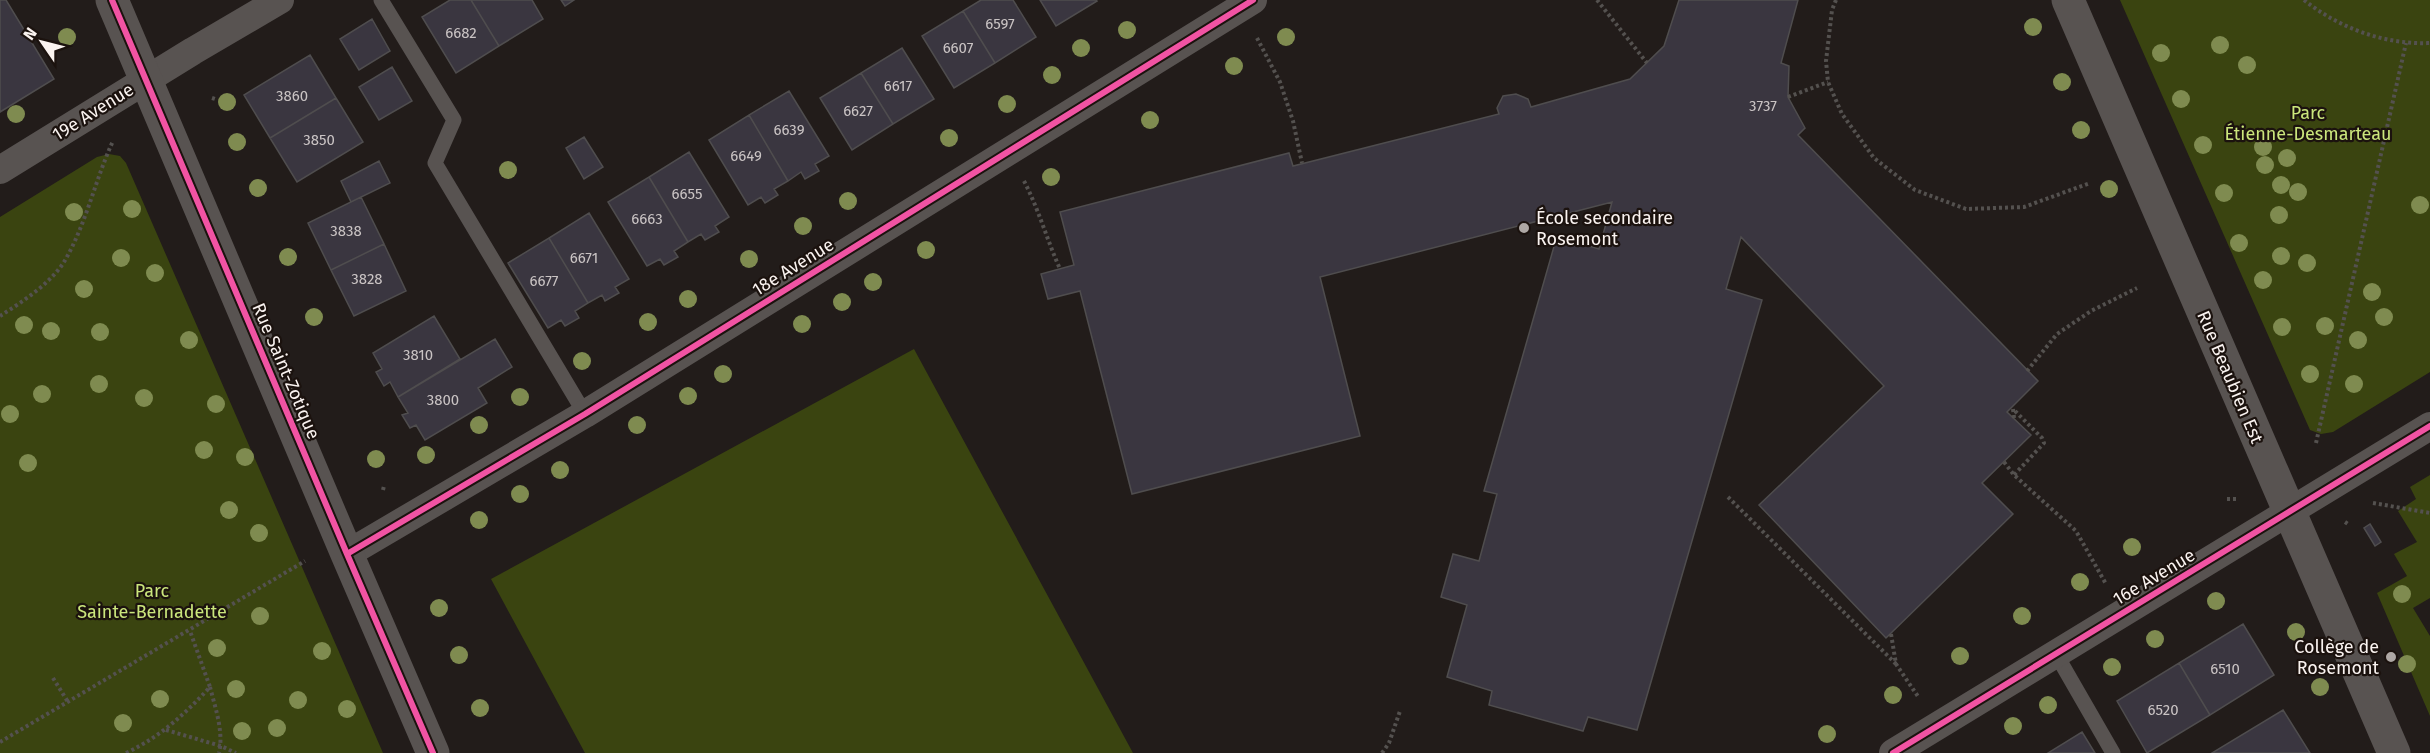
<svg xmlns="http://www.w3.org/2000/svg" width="2430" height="753" font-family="'Fira Sans',sans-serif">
<rect width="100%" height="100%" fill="#221c1a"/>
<!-- green -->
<path fill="#3a4410" d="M2120 0H2430V372L2333 432 2321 434 2310 430Z
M109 154 120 156 126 163 383 753H0V217L97 157Z
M914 349 1133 753H585L491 579Z
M2430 475V598L2413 608 2430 636V716L2377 593 2407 576 2394 554 2417 542 2398 511 2416 499 2410 487Z"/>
<!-- building -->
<path fill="#3a3640" stroke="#4f4d4e" stroke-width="1.5" d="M0 0H6L54 79 0 112Z
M450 0H471L499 46 456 73 422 17Z
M471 0H532L543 19 499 46Z
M561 0H574L565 6Z
M981 0H1013L1036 37 995 63 963 11Z
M1040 0H1096L1097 1 1056 26Z
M1679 0H1798L1781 63 1789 66 1788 97 1805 128 1798 135 2038 381 2007 412 2031 435 1982 483 2013 514 1886 638 1759 505 1884 386 1741 237 1726 289 1762 300 1637 730 1588 717 1583 731 1489 705 1492 691 1447 677 1467 605 1441 597 1453 554 1479 561 1497 494 1484 491 1557 236 1599 249 1612 202 1320 277 1360 436 1132 494 1080 291 1048 299 1041 274 1074 265 1060 212 1289 153 1293 166 1499 114 1497 108 1503 96 1516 94 1528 99 1531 107 1630 79 1664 46Z
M963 11 995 63 954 88 922 36Z
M372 19 390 51 359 70 340 39Z
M902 48 934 99 893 124 861 73Z
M310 55 336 98 270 138 244 95Z
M392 67 412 101 379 120 359 87Z
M861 73 893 124 852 150 820 98Z
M789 91 829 156 815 164 819 171 805 179 801 172 788 181 749 115Z
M336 98 363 142 297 182 270 138Z
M749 115 788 181 774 189 778 195 765 203 761 197 748 205 709 140Z
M584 137 603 167 584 179 566 148Z
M689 152 729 217 715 226 719 232 705 240 701 234 688 242 649 177Z
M379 161 390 183 351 202 341 181Z
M649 177 688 242 674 251 678 257 664 265 660 259 647 266 608 202Z
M361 197 384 244 331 270 308 223Z
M589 213 629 279 615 287 619 293 605 301 602 295 588 303 549 238Z
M549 238 588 303 575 311 579 318 565 326 561 320 548 328 508 263Z
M384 244 406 291 354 316 331 270Z
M434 316 460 359 398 397 390 382 384 386 376 372 382 369 373 353Z
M495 339 512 367 478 388 487 403 425 440 416 425 410 428 402 415 408 413 398 397Z
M2370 524 2381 542 2375 546 2364 528Z
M2243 624 2274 675 2210 715 2179 663Z
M2179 663 2210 715 2147 753 2117 701Z
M2283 710 2310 753H2212Z
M2082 732 2095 753H2048Z"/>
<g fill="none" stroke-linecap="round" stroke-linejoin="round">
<!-- path -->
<path stroke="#54514f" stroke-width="4" stroke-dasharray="3 3" stroke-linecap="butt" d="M1597 0 1647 63
M1836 0 1832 10 1826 61 1828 82 1842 114 1874 158 1915 190 1966 209 2024 207 2090 183
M2304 0C2339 28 2385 45 2430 43
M1257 38 1280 82 1293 121 1302 163
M1788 97 1828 82
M212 98 215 99
M1024 181C1039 210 1047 240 1060 269
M0 316C22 302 50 284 64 262 86 225 95 180 113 141
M2027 371 2057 334 2091 311 2137 288
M2014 418 2013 409 2042 438 2044 443 2014 475
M2316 443 2406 43
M2004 462 2014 475 2076 531 2106 584
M383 490 384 486
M1728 497 1896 664
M2227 499H2237
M2373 503 2430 513
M2345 522 2348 524
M1891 634 1896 664 1919 698
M53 678 68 702
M210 687C215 707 224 732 219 753
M166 730 221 746 236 753
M0 742 305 561
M126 753C160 737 185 714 210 687L190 631
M1382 753 1389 743 1400 711"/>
<!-- service -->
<path stroke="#585351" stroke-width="15" d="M381 0 454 120 435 163 585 414
M2056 654 2113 753"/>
<!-- minor -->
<path stroke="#585351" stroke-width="28" d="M0 170 193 51 280 0
M347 554 585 414 1253 0
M1893 753 2430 426"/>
<!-- tertiary -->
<path stroke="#585351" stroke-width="33" d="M112 0 347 554 433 753
M2068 0 2394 753"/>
<!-- cycleway casing -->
<g stroke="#1b120e" stroke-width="10">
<path id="cycleway" d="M112 0 347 554 433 753
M347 554 585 414 1253 0
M1893 753 2430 426"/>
</g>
<!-- cycleway -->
<use href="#cycleway" stroke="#f153a3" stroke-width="6"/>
</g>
<!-- trees -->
<g fill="#7f8b50">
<circle cx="2033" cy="27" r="9"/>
<circle cx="1127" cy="30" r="9"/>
<circle cx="67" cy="37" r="9"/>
<circle cx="1286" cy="37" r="9"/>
<circle cx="2220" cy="45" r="9"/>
<circle cx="1081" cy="48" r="9"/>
<circle cx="2161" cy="53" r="9"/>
<circle cx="2247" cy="65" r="9"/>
<circle cx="1234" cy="66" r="9"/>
<circle cx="1052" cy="75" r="9"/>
<circle cx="2062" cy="82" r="9"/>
<circle cx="2181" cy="99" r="9"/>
<circle cx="227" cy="102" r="9"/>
<circle cx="1007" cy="104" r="9"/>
<circle cx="16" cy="114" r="9"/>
<circle cx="1150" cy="120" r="9"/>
<circle cx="2081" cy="130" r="9"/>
<circle cx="949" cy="138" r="9"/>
<circle cx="237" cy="142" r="9"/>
<circle cx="2203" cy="145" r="9"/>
<circle cx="2263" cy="147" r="9"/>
<circle cx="2287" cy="158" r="9"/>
<circle cx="2265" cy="165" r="9"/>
<circle cx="508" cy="170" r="9"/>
<circle cx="1051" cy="177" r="9"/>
<circle cx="2281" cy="185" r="9"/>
<circle cx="258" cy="188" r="9"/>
<circle cx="2109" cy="189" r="9"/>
<circle cx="2298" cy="192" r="9"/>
<circle cx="2224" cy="193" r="9"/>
<circle cx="848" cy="201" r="9"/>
<circle cx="2420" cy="205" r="9"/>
<circle cx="132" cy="209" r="9"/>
<circle cx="74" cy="212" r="9"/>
<circle cx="2279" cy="215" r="9"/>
<circle cx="803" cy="226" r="9"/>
<circle cx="2239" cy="243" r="9"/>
<circle cx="926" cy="250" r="9"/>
<circle cx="2281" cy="256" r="9"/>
<circle cx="288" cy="257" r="9"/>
<circle cx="121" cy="258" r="9"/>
<circle cx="749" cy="259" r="9"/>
<circle cx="2307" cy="263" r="9"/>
<circle cx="155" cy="273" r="9"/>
<circle cx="2263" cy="280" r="9"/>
<circle cx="873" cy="282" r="9"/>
<circle cx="84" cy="289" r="9"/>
<circle cx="2372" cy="292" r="9"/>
<circle cx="688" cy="299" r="9"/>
<circle cx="842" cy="302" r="9"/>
<circle cx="314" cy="317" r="9"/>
<circle cx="2384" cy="317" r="9"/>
<circle cx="648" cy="322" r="9"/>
<circle cx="802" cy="324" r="9"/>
<circle cx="24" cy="325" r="9"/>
<circle cx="2325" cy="326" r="9"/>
<circle cx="2282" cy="327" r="9"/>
<circle cx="51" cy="331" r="9"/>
<circle cx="100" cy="332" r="9"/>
<circle cx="189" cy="340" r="9"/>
<circle cx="2358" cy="340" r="9"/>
<circle cx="582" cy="361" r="9"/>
<circle cx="723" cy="374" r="9"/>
<circle cx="2310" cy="374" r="9"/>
<circle cx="99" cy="384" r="9"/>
<circle cx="2354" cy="384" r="9"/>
<circle cx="42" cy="394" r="9"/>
<circle cx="688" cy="396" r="9"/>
<circle cx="520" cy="397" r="9"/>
<circle cx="144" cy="398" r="9"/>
<circle cx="216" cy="404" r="9"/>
<circle cx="10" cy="414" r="9"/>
<circle cx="479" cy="425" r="9"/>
<circle cx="637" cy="425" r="9"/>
<circle cx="204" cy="450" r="9"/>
<circle cx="426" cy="455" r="9"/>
<circle cx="245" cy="457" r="9"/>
<circle cx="376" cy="459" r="9"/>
<circle cx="28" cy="463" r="9"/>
<circle cx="560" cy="470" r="9"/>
<circle cx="520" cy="494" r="9"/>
<circle cx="229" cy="510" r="9"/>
<circle cx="479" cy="520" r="9"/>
<circle cx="259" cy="533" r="9"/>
<circle cx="2132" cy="547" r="9"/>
<circle cx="2080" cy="582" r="9"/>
<circle cx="2402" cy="594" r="9"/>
<circle cx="2216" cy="601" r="9"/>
<circle cx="439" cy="608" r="9"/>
<circle cx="260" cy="616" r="9"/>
<circle cx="2022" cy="616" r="9"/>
<circle cx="2296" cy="632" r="9"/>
<circle cx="2155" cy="639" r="9"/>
<circle cx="217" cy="648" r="9"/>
<circle cx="322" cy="651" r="9"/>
<circle cx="459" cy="655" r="9"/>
<circle cx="1960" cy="656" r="9"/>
<circle cx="2407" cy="664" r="9"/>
<circle cx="2112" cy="667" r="9"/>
<circle cx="2320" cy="687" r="9"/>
<circle cx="236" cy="689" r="9"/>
<circle cx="1893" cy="695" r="9"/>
<circle cx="160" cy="699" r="9"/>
<circle cx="298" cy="700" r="9"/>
<circle cx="2048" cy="705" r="9"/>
<circle cx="480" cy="708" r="9"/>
<circle cx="347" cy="709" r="9"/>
<circle cx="123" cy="723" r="9"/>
<circle cx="2013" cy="726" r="9"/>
<circle cx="277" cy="728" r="9"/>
<circle cx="242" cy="731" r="9"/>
<circle cx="1827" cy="734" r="9"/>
</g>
<!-- markers -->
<g fill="#aea8a5" stroke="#1b120e" stroke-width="2">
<circle cx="1524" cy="228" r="6"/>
<circle cx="2391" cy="657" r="6"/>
</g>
<g text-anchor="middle" stroke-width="4.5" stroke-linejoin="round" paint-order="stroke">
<!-- number labels -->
<g font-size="15" fill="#cac4c4">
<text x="1000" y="29">6597</text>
<text x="461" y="38">6682</text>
<text x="958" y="53">6607</text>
<text x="898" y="91">6617</text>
<text x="292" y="101">3860</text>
<text x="1763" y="111">3737</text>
<text x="858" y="116">6627</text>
<text x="789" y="135">6639</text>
<text x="319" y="145">3850</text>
<text x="746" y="161">6649</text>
<text x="687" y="199">6655</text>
<text x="647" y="224">6663</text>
<text x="346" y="236">3838</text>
<text x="584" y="263">6671</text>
<text x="367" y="284">3828</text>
<text x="544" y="286">6677</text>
<text x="418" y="360">3810</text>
<text x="443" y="405">3800</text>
<text x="2225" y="674">6510</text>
<text x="2163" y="715">6520</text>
</g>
<!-- street labels -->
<g font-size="18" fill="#faf3f0" stroke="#1b120e">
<text transform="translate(93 112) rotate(-32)" y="6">19e Avenue</text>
<text transform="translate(793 267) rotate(-32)" y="6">18e Avenue</text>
<text transform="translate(286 371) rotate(67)" y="6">Rue Saint-Zotique</text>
<text transform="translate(2230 377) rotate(67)" y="6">Rue Beaubien Est</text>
<text transform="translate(2154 577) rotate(-31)" y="6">16e Avenue</text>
</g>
<!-- park labels -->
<g font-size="18" fill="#cbe67c" stroke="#1b120e">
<text x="2308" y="119">Parc<tspan x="2308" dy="21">Étienne-Desmarteau</tspan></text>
<text x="152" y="597">Parc<tspan x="152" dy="21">Sainte-Bernadette</tspan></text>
</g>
<!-- poi labels -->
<g font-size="18" fill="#faf3f0" stroke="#1b120e" text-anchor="start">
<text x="1536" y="224">École secondaire<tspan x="1536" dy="21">Rosemont</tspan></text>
<text x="2379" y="653" text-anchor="end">Collège de<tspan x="2379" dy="21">Rosemont</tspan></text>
</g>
</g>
<!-- north arrow -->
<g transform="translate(42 42) rotate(305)" stroke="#1b120e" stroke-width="4.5" paint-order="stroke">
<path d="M0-4.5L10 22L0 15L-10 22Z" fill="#faf3f0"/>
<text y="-9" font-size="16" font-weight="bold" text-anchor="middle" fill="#faf3f0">N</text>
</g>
</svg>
